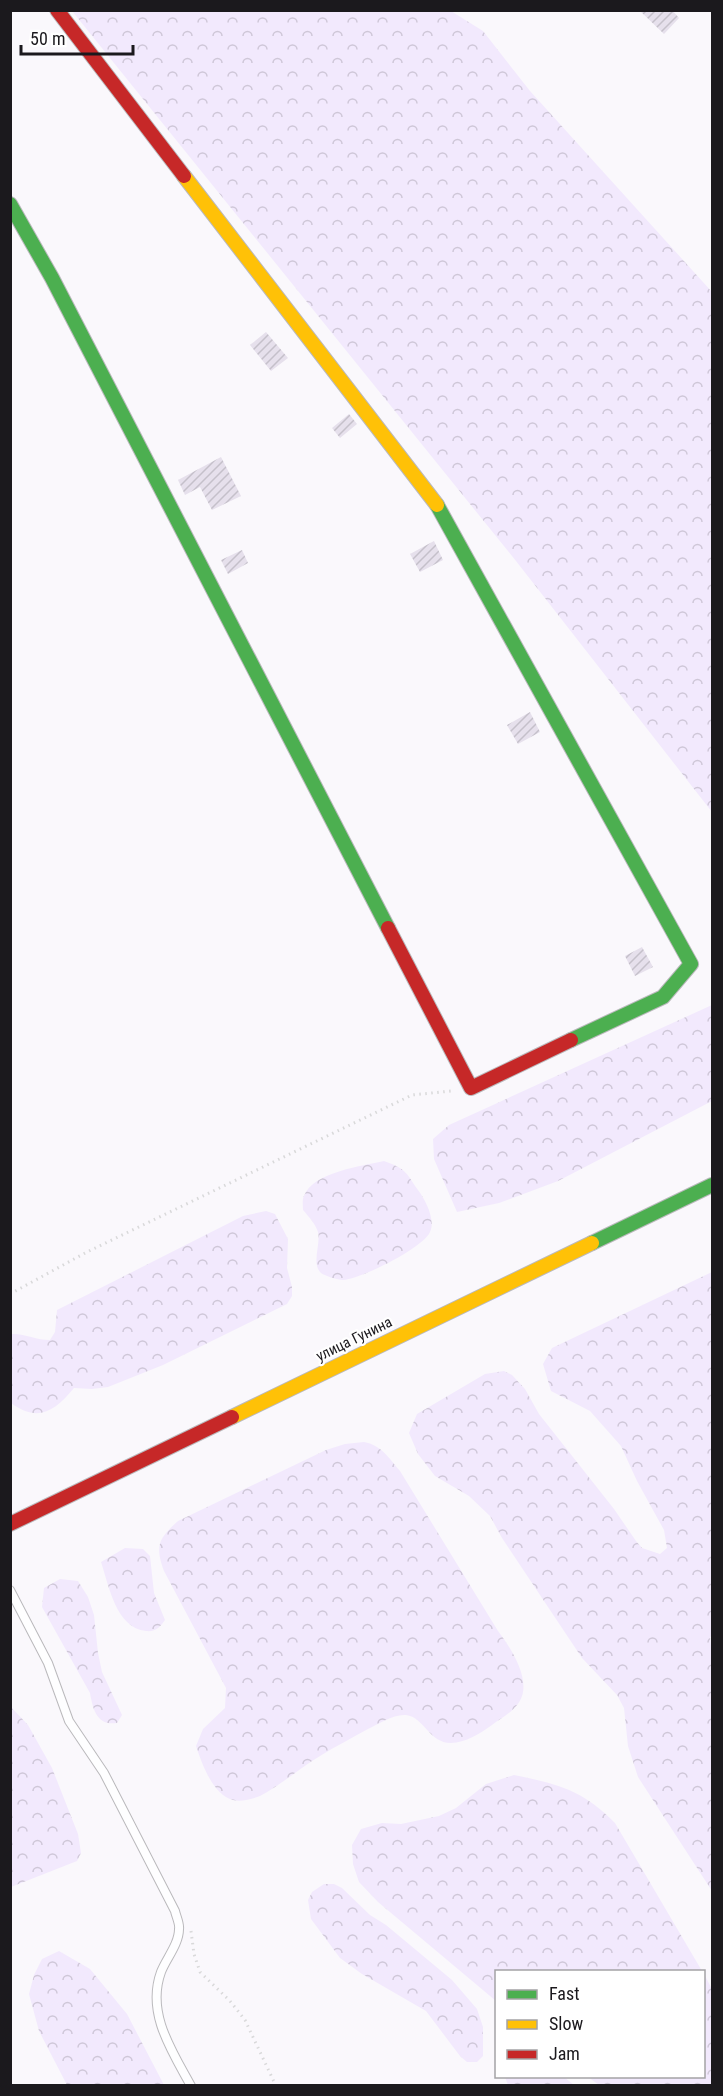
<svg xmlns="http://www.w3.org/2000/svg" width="723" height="2096" font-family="'Roboto Condensed',sans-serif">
<defs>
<pattern id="forest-crowns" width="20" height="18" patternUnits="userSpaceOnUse" patternTransform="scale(1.5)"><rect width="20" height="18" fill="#f2e9fd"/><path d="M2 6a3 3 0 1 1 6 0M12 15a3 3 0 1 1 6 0" fill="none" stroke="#cfc7d8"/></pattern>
<pattern id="building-hatch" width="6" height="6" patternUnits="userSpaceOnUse" patternTransform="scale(1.5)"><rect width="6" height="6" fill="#e6e0ec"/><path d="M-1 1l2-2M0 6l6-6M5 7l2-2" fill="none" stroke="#c5c0ca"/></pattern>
</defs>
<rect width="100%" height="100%" fill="#faf8fc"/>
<!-- forest -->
<path fill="url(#forest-crowns)" d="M72 11H451L483 31 530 91 712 292V812L516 561Z
M712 1005V1101L558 1181 499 1203 457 1212 434 1159 433 1139 449 1125Z
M384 1161C406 1169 405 1171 418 1190 425 1199 436 1220 430 1232 423 1248 361 1279 343 1280 338 1280 325 1276 321 1273 311 1264 321 1244 318 1232 315 1223 309 1217 303 1210 303 1206 302 1199 304 1196 313 1172 362 1166 384 1161Z
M266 1211 275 1214 288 1239 287 1268 292 1287V1296L287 1304 163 1365 108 1387 92 1389 74 1388C55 1411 38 1423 11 1403V1334C24 1333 36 1340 50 1340L55 1332 57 1310 243 1216Z
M712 1272V1636L710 1637 712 1654V1891L638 1777 628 1746 624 1708 617 1695 582 1658 502 1538 490 1516 469 1496 435 1476 418 1454 409 1433 417 1414 485 1374 504 1371 512 1375 525 1389 539 1414 614 1509 636 1541 642 1548 660 1554 667 1548 664 1530 637 1481 621 1446 590 1411 551 1391 543 1364 552 1348Z
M364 1442C381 1445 389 1458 400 1471L498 1631C511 1648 535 1684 517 1705 511 1713 500 1719 492 1725 481 1733 465 1743 451 1743 429 1743 424 1717 406 1715 393 1714 379 1724 368 1729 352 1738 336 1746 320 1756 300 1768 281 1785 260 1796 252 1799 241 1802 233 1800 213 1795 202 1764 196 1746L203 1729 225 1708 226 1688 164 1571C155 1546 158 1539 178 1521L326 1450 345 1444Z
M125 1548 143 1549 150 1556 154 1593 165 1620C160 1627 156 1632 146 1631 116 1628 109 1586 101 1562Z
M60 1579 78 1581 88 1597 94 1615 98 1653 102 1672 122 1715 117 1723C97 1726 93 1710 90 1693L42 1607 44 1588Z
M11 1707 28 1725 52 1768 78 1834 81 1853 77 1861 11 1887Z
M514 1775C558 1784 583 1790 615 1823L702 1971 496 1972V2001L378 1902 359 1882 353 1864 352 1845 361 1829 382 1823 401 1824 439 1816 456 1808 486 1784Z
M324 1884H334L342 1888 370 1915 386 1925 452 1980 477 2009 483 2027V2056L477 2062H467L460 2056 426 2011 362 1974 340 1958 311 1919 308 1900 312 1892Z
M59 1951 90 1969 127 2014 164 2085H67L39 2031 29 1994 34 1975 42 1959Z
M704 1974 712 1989V2085H599L588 2077 704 2076Z
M505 2077H564L574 2085H508Z"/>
<!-- building -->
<path fill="url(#building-hatch)" d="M639 10H672L679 18 664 34Z
M266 332 288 358 271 371 250 345Z
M349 414 357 424 340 438 332 428Z
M221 457 241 496 212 510 200 487 185 495 178 480Z
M434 541 443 560 420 572 410 554Z
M242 550 248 563 228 574 221 560Z
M530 712 540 732 518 744 507 725Z
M642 947 653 967 635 976 625 956Z"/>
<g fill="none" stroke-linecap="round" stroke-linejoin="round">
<!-- lane casing -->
<g stroke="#bab9bc" stroke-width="10">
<path id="lane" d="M10 1590 48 1663 69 1721 104 1773 175 1911C176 1916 180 1924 179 1929 179 1944 166 1959 161 1972 146 2013 172 2051 191 2086"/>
</g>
<!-- fast casing -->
<g stroke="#bab9bc" stroke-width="16">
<path id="fast" d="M10 204 52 278 388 928
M437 505 691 964 663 997 571 1040
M592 1243 712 1185"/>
</g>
<!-- slow casing -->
<g stroke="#bab9bc" stroke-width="16">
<path id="slow" d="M184 176 437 505
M232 1417 592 1243"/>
</g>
<!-- jam casing -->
<g stroke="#bab9bc" stroke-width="16">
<path id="jam" d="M57 10 184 176
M388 928 471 1088 571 1040
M10 1524 232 1417"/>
</g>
<!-- path -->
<path stroke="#d9d9da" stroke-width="3" stroke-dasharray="1.5 4.5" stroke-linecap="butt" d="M10 1294 87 1252 412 1095 451 1091
M191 1931 194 1954 200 1972 230 2001 245 2020 276 2086"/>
<!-- lane -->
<use href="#lane" stroke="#fefeff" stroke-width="8"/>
<!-- fast -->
<use href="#fast" stroke="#4caf50" stroke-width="14"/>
<!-- slow -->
<use href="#slow" stroke="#ffc107" stroke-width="14"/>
<!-- jam -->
<use href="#jam" stroke="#c62828" stroke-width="14"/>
</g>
<g text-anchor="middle" stroke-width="4.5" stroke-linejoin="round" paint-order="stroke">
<!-- street labels -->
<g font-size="15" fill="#1b191d" stroke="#fff">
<text transform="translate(354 1339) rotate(-26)" y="5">улица Гунина</text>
</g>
</g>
<!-- border -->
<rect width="723" height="2096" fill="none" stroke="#1b191d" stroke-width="24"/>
<!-- legend -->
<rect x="495" y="1970" width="210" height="108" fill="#ffffff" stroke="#a4a3a5" stroke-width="1.5"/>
<rect x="507" y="1990" width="30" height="9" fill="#4caf50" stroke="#a4a3a5" stroke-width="1.5"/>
<text x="549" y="2000" font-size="18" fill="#1b191d">Fast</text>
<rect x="507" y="2020" width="30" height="9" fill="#ffc107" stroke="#a4a3a5" stroke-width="1.5"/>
<text x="549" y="2030" font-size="18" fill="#1b191d">Slow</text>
<rect x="507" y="2050" width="30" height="9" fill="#c62828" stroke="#a4a3a5" stroke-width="1.5"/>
<text x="549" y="2060" font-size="18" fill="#1b191d">Jam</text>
<!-- scale -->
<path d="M21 45v9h112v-9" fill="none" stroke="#1b191d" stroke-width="3"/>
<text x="30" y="45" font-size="18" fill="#1b191d" stroke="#ffffff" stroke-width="4.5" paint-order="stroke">50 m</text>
</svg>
